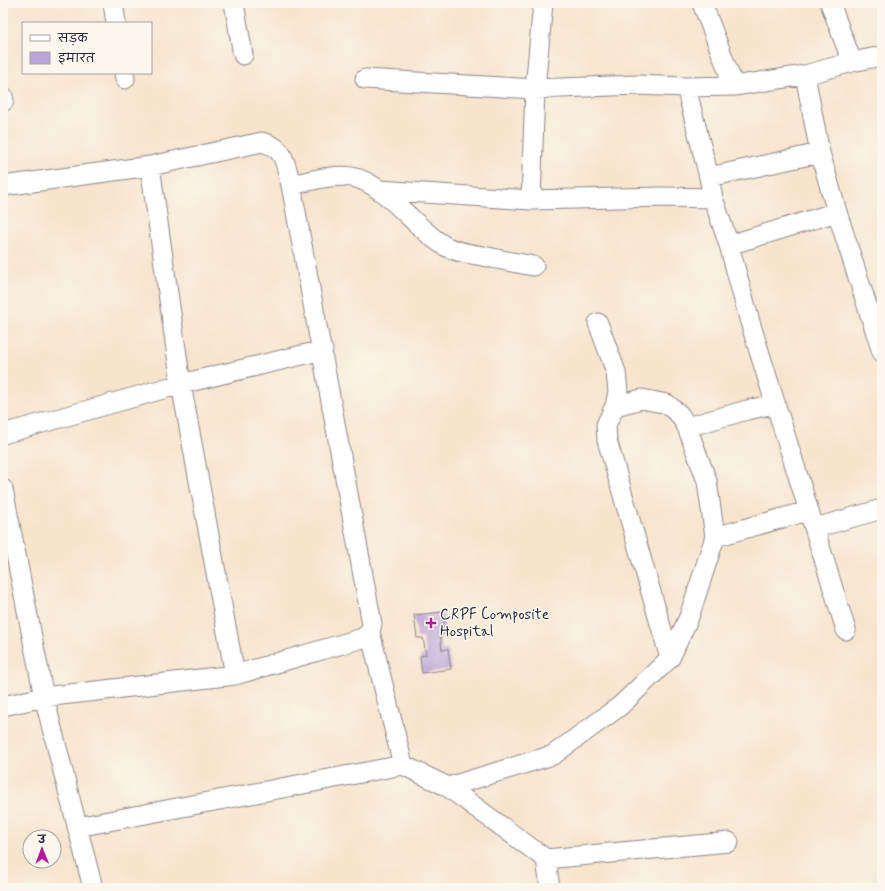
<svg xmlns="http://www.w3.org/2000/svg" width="885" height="891" font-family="Mynerve,'Playpen Sans Deva',sans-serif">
<rect width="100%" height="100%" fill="#fbf7ec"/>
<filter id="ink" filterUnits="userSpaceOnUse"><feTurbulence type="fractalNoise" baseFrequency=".025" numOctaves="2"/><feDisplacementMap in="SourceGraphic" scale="8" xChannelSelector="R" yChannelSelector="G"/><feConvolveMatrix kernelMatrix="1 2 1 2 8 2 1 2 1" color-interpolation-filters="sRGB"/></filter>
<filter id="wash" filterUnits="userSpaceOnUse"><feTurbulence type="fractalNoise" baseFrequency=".012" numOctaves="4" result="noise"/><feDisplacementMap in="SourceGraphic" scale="16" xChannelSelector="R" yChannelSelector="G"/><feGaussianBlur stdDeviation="0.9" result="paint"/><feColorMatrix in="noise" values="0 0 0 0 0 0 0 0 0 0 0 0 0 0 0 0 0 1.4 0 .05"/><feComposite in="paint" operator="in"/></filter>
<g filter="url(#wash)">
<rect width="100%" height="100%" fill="#f6e4cd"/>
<g id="blocks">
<!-- building -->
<path fill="#bba4d7" d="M443 612 446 634 440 635 442 650 448 649 451 669 422 673 420 656 426 655 423 638H417L414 615Z"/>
</g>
</g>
<g filter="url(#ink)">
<use href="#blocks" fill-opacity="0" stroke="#8c8384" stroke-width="1"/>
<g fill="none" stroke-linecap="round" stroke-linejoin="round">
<!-- minor casing -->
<g stroke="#8c8384" stroke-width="21">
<path id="minor" d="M113 3 116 23
M234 3 243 55
M702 3 734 86
M830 3 852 62
M124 73 125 79
M805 75 820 153 837 212 882 352
M365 79 535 89 637 85 686 87 734 86 805 75 852 62 882 56
M686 87 709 177 713 198 729 245 750 322 846 630
M3 96 4 101
M150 166 181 384 235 675
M709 177 820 153
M291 185C310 181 333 174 352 177 385 183 415 229 445 246 456 252 470 254 483 256 500 260 517 263 534 266
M3 186 150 166 262 142C286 148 285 164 291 185L372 624 370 632 363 638 235 675 44 697 3 706
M379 190 531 200 663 197 713 198
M531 200 535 89 543 3
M729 245 837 212
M615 406 642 399 667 404 680 415 687 427 707 481 715 537 689 617 670 658
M687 427 747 410 775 404
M3 434 181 384 323 350
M3 489 44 697 93 888
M815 528 882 509
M715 537 808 511
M403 765 448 787 546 859 550 888
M448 787 553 755 620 706 670 658 607 440 606 425 615 406 618 392 616 372 598 323
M77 827 403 765 370 632
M546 859 729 842"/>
</g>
<!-- minor -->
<use href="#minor" stroke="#fff" stroke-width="19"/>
</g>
</g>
<!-- markers -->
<path fill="#b5179e" stroke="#fbf7ec" stroke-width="1.5" d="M429 617h4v4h4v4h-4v4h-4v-4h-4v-4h4z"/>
<g text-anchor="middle" stroke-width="3" stroke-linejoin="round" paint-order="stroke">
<!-- poi labels -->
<g font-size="15" fill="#22223b" stroke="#fbf7ec" text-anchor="start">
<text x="440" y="619">CRPF Composite<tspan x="440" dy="17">Hospital</tspan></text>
</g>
</g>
<!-- margin -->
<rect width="885" height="891" fill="none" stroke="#fbf7ec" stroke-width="16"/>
<!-- legend -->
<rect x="22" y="22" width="130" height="52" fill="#fbf7ec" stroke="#a4a2a5"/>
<rect x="30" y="35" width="20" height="6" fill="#ffffff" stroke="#a4a2a5"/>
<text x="58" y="42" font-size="12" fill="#22223b">सड़क</text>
<rect x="30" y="52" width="20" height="12" fill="#bba4d7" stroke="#a4a2a5"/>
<text x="58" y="62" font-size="12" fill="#22223b">इमारत</text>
<!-- north arrow -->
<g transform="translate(42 849) rotate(359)"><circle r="19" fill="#fbf7ec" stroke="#a4a2a5"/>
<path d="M0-3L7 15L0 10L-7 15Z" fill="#b5179e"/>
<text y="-6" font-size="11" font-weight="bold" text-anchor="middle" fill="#22223b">उ</text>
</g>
</svg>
